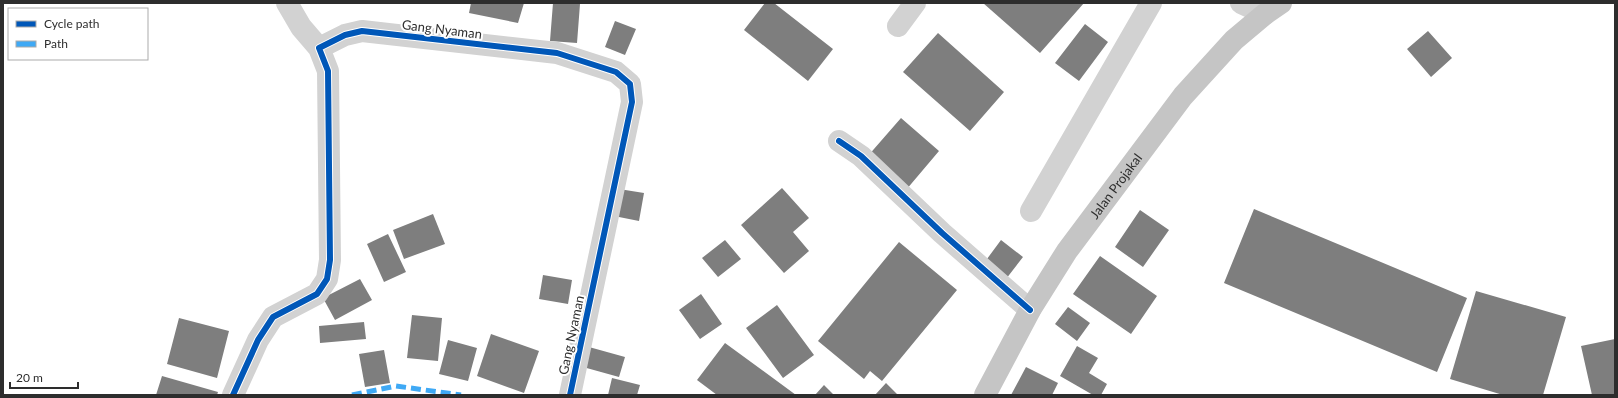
<svg xmlns="http://www.w3.org/2000/svg" width="1618" height="398" font-family="Lato,sans-serif">
<rect width="100%" height="100%" fill="#fff"/>
<!-- building -->
<path fill="#7e7e7e" d="M471 3H524L518 23 469 13Z
M553 3 580 4 577 43 550 41Z
M765 3H774L833 49 808 81 744 30Z
M983 3H1084L1040 53Z
M615 21 636 29 625 55 605 47Z
M1085 24 1108 42 1079 81 1055 63Z
M1428 31 1452 58 1431 77 1407 49Z
M938 33 1004 92 970 131 903 72Z
M901 118 939 151 906 190 867 157Z
M782 188 809 218 793 232 809 251 784 273 741 225Z
M619 189 644 193 639 221 614 216Z
M1254 209 1467 298 1437 372 1224 283Z
M1140 210 1169 230 1143 267 1115 247Z
M433 214 445 244 404 259 393 230Z
M388 234 406 272 384 282 367 244Z
M725 240 741 259 718 277 702 258Z
M1001 240 1023 257 1006 279 984 263Z
M899 242 957 290 882 381 870 371 864 379 818 341Z
M1100 256 1157 296 1131 334 1073 294Z
M543 275 572 280 568 304 539 299Z
M360 279 372 300 335 320 323 298Z
M1476 291 1566 317 1543 395H1503L1450 379Z
M701 294 722 324 700 339 679 310Z
M777 305 814 355 783 378 746 328Z
M1068 307 1090 323 1077 341 1055 324Z
M412 315 442 318 438 361 407 358Z
M179 318 229 331 217 378 167 364Z
M364 322 366 339 320 343 319 326Z
M491 334 539 351 524 393 477 376Z
M1615 339V395H1592L1581 346Z
M448 340 477 348 468 381 439 374Z
M725 343 796 395H717L697 380Z
M1077 346 1098 358 1089 373 1107 384 1101 395H1093L1060 376Z
M589 347 625 357 619 377 583 367Z
M384 350 390 383 365 387 359 354Z
M1026 367 1058 383 1052 395H1011Z
M162 376 218 392 217 395H156Z
M612 378 640 385 637 395H608Z
M886 383 898 395H875Z
M824 385 834 395H815Z"/>
<g fill="none" stroke-linecap="round" stroke-linejoin="round">
<!-- minor -->
<path stroke="#d2d2d2" stroke-width="22" d="M287 3 301 27 319 48
M1241 3 1265 14
M898 26 915 3
M839 141 861 156 942 233 1030 310
M1031 211 1151 3
M233 395 258 340 273 317 317 294 327 279 330 260 328 71 319 48 345 35 362 31 557 53 616 72 630 84 632 102 570 395"/>
<!-- major -->
<path stroke="#c5c5c5" stroke-width="22" id="s1" d="M985 395 1030 310 1067 251 1183 96 1234 40 1265 14 1281 3"/>
<!-- quiet -->
<path stroke="#3fa9f5" stroke-width="5" stroke-dasharray="10 5" stroke-linecap="butt" d="M352 395 396 386 461 395"/>
<!-- cycleway casing -->
<g stroke="#fff" stroke-width="8">
<path id="cycleway" d="M839 141 861 156 942 233 1030 310
M233 395 258 340 273 317 317 294 327 279 330 260 328 71 319 48 345 35 362 31 557 53 616 72 630 84 632 102 570 395"/>
</g>
<!-- cycleway -->
<use href="#cycleway" stroke="#0057b8" stroke-width="6"/>
</g>
<g text-anchor="middle" stroke-width="4" stroke-linejoin="round" paint-order="stroke">
<!-- street labels -->
<g font-size="13" fill="#2d2d2d" stroke="#fff">
<text transform="translate(442 29) rotate(7)" y="5">Gang Nyaman</text>
<text dy="5" stroke="none"><textPath href="#s1" startOffset="247">Jalan Projakal</textPath></text>
<text transform="translate(571 335) rotate(-78)" y="5">Gang Nyaman</text>
</g>
</g>
<!-- border -->
<rect width="1618" height="398" fill="none" stroke="#2d2d2d" stroke-width="8"/>
<!-- legend -->
<rect x="8" y="8" width="140" height="52" fill="#ffffff" stroke="#ababab"/>
<rect x="16" y="21" width="20" height="6" fill="#0057b8" stroke="#ababab"/>
<text x="44" y="28" font-size="12" fill="#2d2d2d">Cycle path</text>
<rect x="16" y="41" width="20" height="6" fill="#3fa9f5" stroke="#ababab"/>
<text x="44" y="48" font-size="12" fill="#2d2d2d">Path</text>
<!-- scale -->
<path d="M10 382v6h68v-6" fill="none" stroke="#2d2d2d" stroke-width="2"/>
<text x="16" y="382" font-size="12" fill="#2d2d2d" stroke="#ffffff" stroke-width="3" paint-order="stroke">20 m</text>
</svg>
